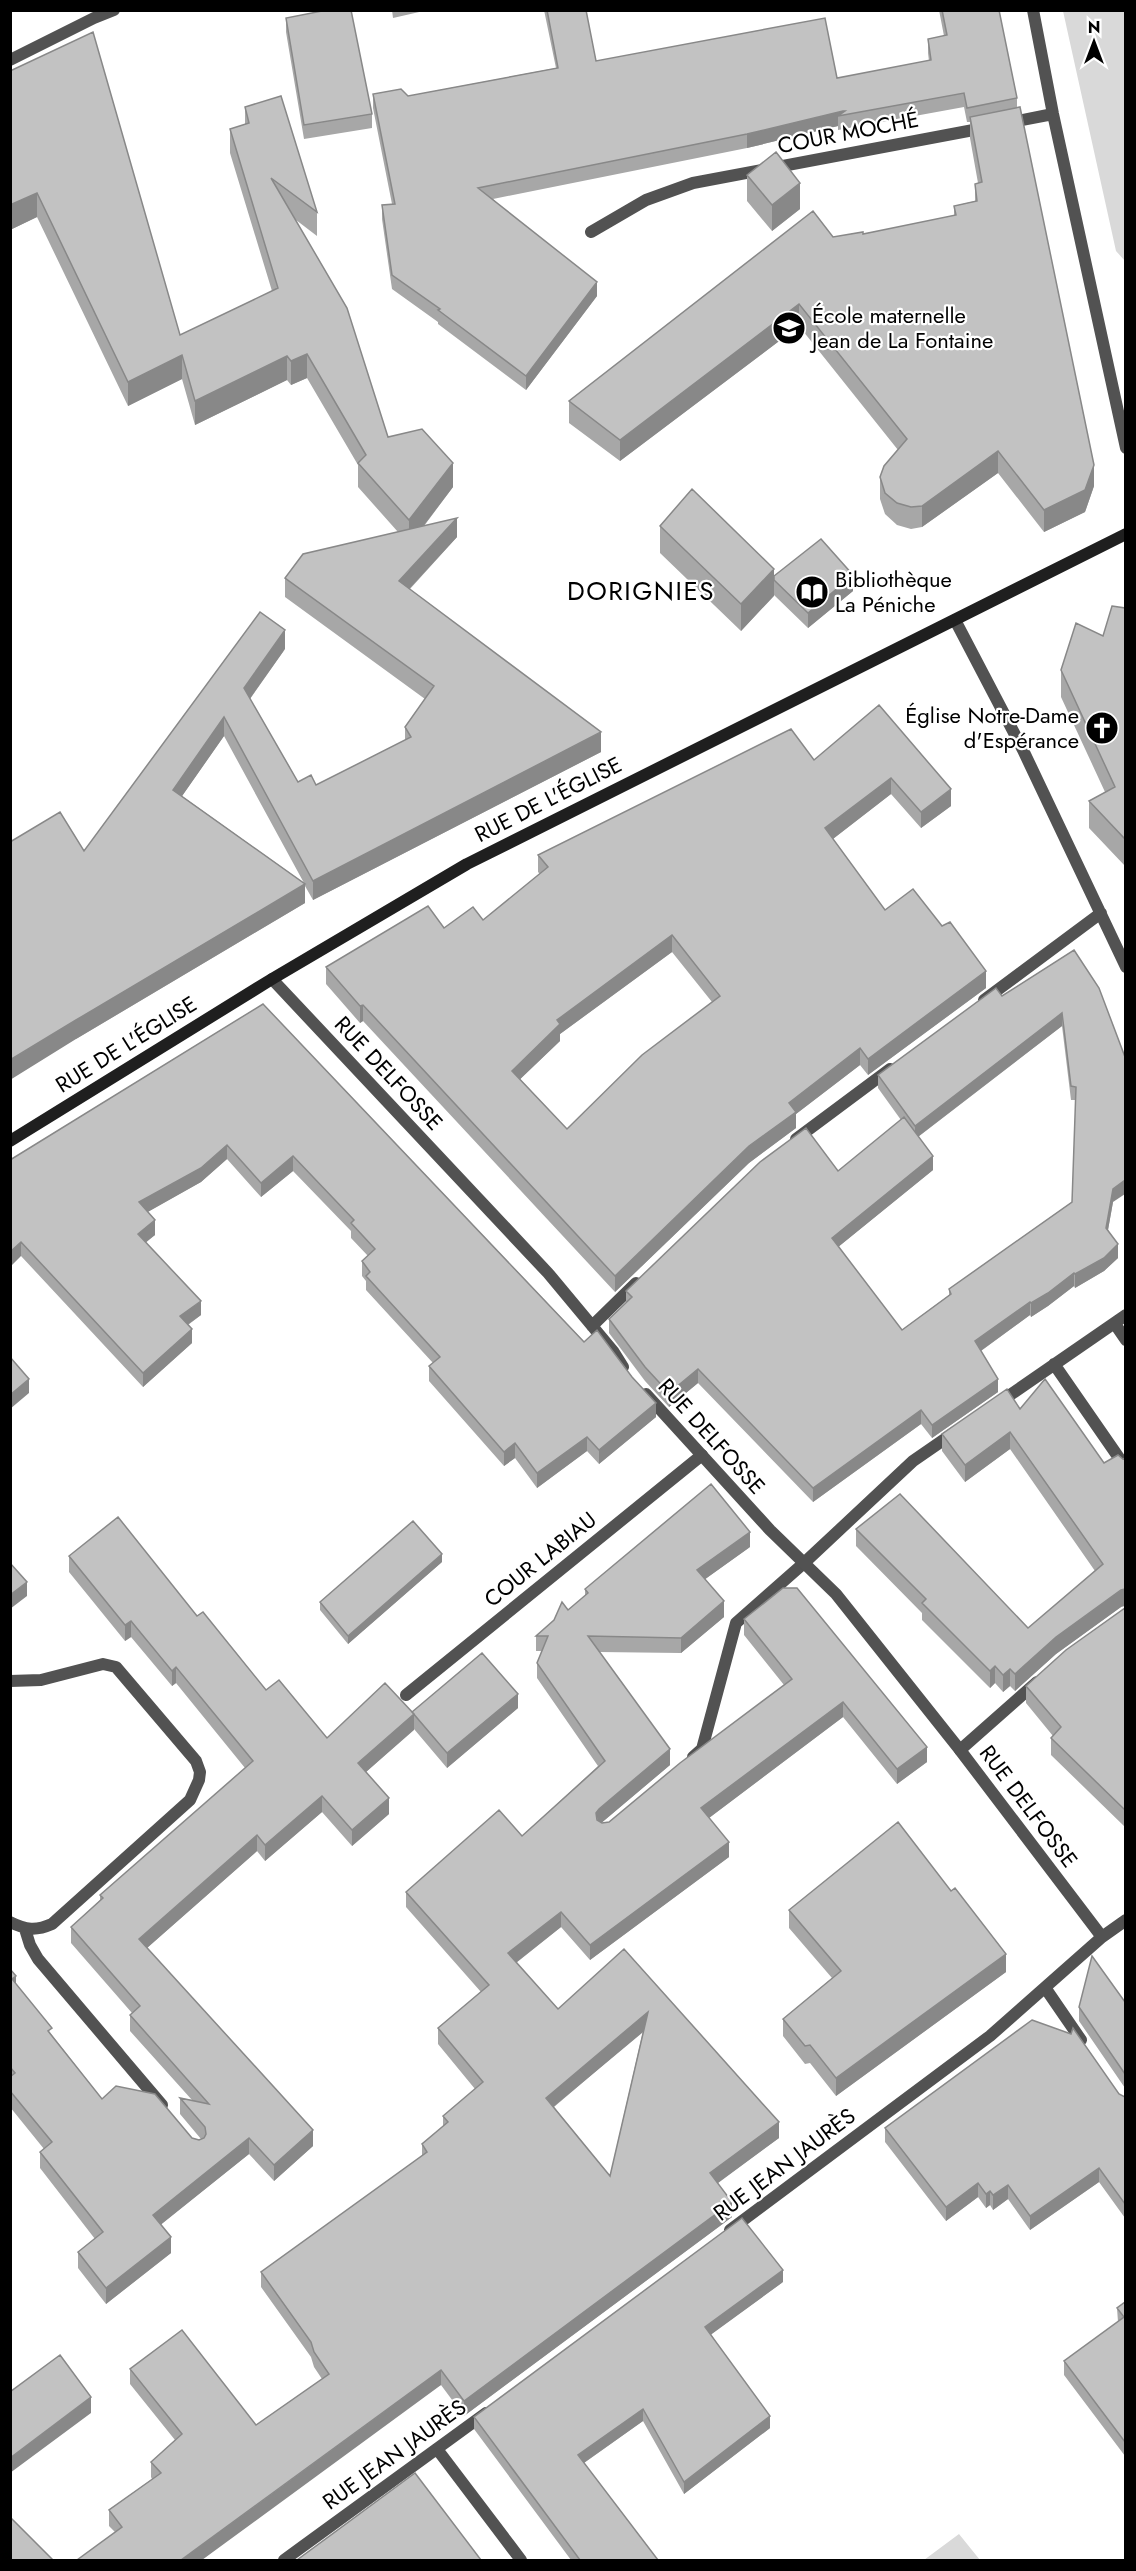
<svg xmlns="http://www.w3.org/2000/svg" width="1136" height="2571" font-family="Jost,sans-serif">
<rect width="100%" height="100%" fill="#fff"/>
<!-- green -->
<path fill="#d9d9d9" d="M1063 11H1125V261L1116 251Z
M959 2534 980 2560H924Z"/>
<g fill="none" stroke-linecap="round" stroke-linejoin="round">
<!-- lane -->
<path stroke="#525252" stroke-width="12" d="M10 1681 41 1680 103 1664 116 1667 196 1761 200 1772 199 1780 190 1800 52 1924C36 1931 26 1930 10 1922
M406 1695 702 1455
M960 1750 1037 1682
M693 1757 702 1749 736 1623 804 1563
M25 1929 30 1945 38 1959 162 2105"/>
<!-- street -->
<path stroke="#525252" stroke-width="12" d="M1033 10 1053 114 1126 448
M10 60 94 18 114 10
M1007 123 1053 114
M591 232 646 200 693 183 984 128
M955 620 1023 750 1126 967
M272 979 548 1273 613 1351 623 1367
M984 1000 1101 913
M796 1139 890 1069
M1115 1324 1126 1340
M592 1326 636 1283
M1054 1364 1126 1468
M646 1394 770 1530 836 1594 960 1750 1102 1937
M997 1404 1126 1315
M804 1563 913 1461 955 1432
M1046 1989 1081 2040
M730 2230 990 2036 1102 1937 1126 1920
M437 2449 521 2560
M284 2560 486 2413"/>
<!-- secondary -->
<path stroke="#1f1f1f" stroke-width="12" d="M10 1141 272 979 467 864 1126 534"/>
</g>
<!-- wall -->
<path fill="#a7a7a7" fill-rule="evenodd" d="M392 10H428L393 18Z
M544 10H586L596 61 837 78 929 61 928 53V39L944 36 939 10H999L1017 98V108L1094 486 1085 512 1044 532 998 473 922 527 911 529 897 525 885 514 880 499V477L898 450 799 326 620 461 569 423V401L833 237 863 234 954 216V206L975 201V184L978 183 970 138V122H967L964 107 838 130V126L747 148 493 199 597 296 526 390 438 324V322L392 289 382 219V205L392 204 373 108V94L408 96 556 68Z
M286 18 372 114V128L304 139 286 32Z
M10 71 180 335 272 291 230 153V129L245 125V107L317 212V236L296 220 388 437 453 487 424 526 457 537 410 589 601 752 313 900 305 886V903L76 1039 84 851 285 649 250 699 298 782 316 785 405 740V727L425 699 285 597V578L398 532 358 487V465L307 378 291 385 287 380 195 425 182 379 128 406 37 217 10 230ZM224 736 304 883 182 796Z
M747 175 800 209 772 231 747 201Z
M660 526 774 576 853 591 808 628 774 595 741 631 660 553Z
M1125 608V866L1089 828V801L1105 792 1061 697V670L1103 636Z
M879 705 951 806 921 828 891 794 833 839 885 910 986 988 868 1075 860 1065 796 1114V1128L749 1163 615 1292 363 1021 360 1023 326 984V967L444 928 483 920 540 874 538 872V855L814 760ZM672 952 712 1002 567 1129 520 1079 560 1041V1034Z
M1074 950 1113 1202 1108 1230 1118 1258 1104 1271 1075 1288 1074 1286 1048 1306 1031 1317 1030 1315 981 1351 998 1392 932 1438 921 1424 813 1502 698 1383 669 1407 645 1381 609 1333V1319L626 1303V1291L838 1171 901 1120 878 1088V1075ZM1062 1026 1071 1100H1076L1072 1202 949 1289V1295L902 1330 838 1247 933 1170 918 1137Z
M263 1004 656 1417 599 1464 587 1451 537 1488 515 1458 504 1466 429 1381V1366L433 1363 366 1290V1281L362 1276V1261L368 1256 351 1238V1231L293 1171 261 1197 227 1159 201 1182 147 1212 155 1235 145 1242 201 1315 188 1325 192 1343 143 1387 21 1256 10 1160Z
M1045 1379 1121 1607 1056 1654 1015 1691 1010 1686 1003 1692 995 1683 990 1688 922 1620V1613L856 1546V1529L1028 1628 1095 1571 1010 1449 965 1482 942 1451V1434L1020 1409Z
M750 1547 705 1579 724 1617 681 1653 599 1652 670 1765 601 1823 609 1822 784 1685 744 1635V1619L927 1762 897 1784 843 1717 709 1818 729 1857 590 1960 561 1927 516 1963 558 2009 624 1949 779 2138 717 2183 732 2217 464 2416 441 2385 115 2532 109 2526V2510L152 2479 151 2477V2462L175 2440 130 2384V2369L256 2425 322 2379 314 2367 311 2357 261 2287V2272L422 2156V2144L443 2127V2116L475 2089 438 2044V2028L481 1992 406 1907V1892L522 1836 598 1766 537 1678V1663L542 1651H536V1636L585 1596V1589ZM643 2031 610 2176 554 2107Z
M69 1556 197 1616 266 1690 327 1738 412 1712 518 1708 447 1768 414 1729 366 1772 389 1814 352 1846 322 1812 265 1861 257 1851 147 1948 313 2146 274 2181 249 2154 161 2224 171 2253 106 2304 78 2268V2252L95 2239 40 2168V2152L44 2149 10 2107V1969L16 1985 52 2035 102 2099 192 2138 199 2140 201 2139 180 2114V2098L192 2100 130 2031V2015L132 2013 71 1943V1927L100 1900V1895L245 1768 176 1683 172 1686 131 1637 125 1641 69 1572Z
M442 1562 348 1644 320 1610V1602Z
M1125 1608V1827L1051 1755V1738L1053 1736 1026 1703V1686Z
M951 1891 1006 1972 836 2096 810 2063 805 2064 783 2036V2019L832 1978 789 1928V1910Z
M1125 2002V2088L1079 2021V2007Z
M1119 2094 1125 2097V2218L1099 2182 1030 2230 1008 2199 993 2210 990 2205 986 2208 978 2197 946 2221 885 2142V2128Z
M783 2282 711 2334 770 2428 684 2494 643 2421 584 2463 658 2560H571L474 2429V2417Z
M1125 2302V2456L1064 2375V2361L1118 2322 1117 2308Z"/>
<!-- shaded-wall -->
<path fill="#888" d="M843 111V115L838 116V126L747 148V134Z
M800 183V209L772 231V205Z
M37 193V217L10 230V205Z
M597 282V296L526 390V376Z
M799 304V326L620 461V440Z
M307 354V378L291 385V361Z
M182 355V379L128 406V382Z
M287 356V380L195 425V401Z
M998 451V473L922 527V506Z
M453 463V487L409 545V520Z
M1094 465V486L1085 512 1044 532V510Z
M457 518V537L399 600V581Z
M774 569V596L741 631V604Z
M853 575V591L808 628V613Z
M285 630V649L244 707V688Z
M224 717V736L173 809V790Z
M601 732V752L313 900V881Z
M891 778V794L825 845V828Z
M951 789V806L921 828V812Z
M305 884V903L76 1039 10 1080V1060L76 1020Z
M672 935V952L560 1034V1041L512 1087V1071L557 1020Z
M986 971V988L868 1075V1059Z
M363 1005V1021L360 1023V1006Z
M1062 1013V1026L915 1139V1126Z
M860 1048V1065L796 1114V1128L749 1163 615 1292V1276L789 1103Z
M227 1145V1159L201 1182 139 1217V1202Z
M293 1156V1171L261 1197V1183Z
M933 1156V1170L832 1252V1238Z
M1125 1180V1194L1113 1202 1106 1241V1228L1113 1189Z
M155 1220V1235L138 1249V1234Z
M21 1242V1256L10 1267V1252Z
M1118 1244V1258L1104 1271 1075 1288V1274Z
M1074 1273V1286L1048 1306 1031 1317V1303Z
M201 1301V1315L180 1330V1316Z
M1030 1302V1315L975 1355V1341Z
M192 1329V1343L143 1387V1373Z
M698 1369V1383L669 1407V1393Z
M29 1379V1393L10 1409V1395Z
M998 1379V1392L932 1438V1425Z
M656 1403V1417L599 1464V1450Z
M921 1410V1424L813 1502V1488Z
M1010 1432V1449L965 1482V1465Z
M587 1437V1451L537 1488V1473Z
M515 1443V1458L504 1466V1452Z
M750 1532V1547L697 1585V1570Z
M442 1554V1562L348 1644V1636Z
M27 1582V1596L10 1609V1595Z
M1125 1589V1606L1121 1607 1056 1654 1015 1691V1674L1056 1637 1121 1590Z
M724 1601V1617L681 1653V1638Z
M131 1621V1637L125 1641V1625Z
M995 1666V1683L990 1688V1671Z
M176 1667V1683L172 1686V1671Z
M1010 1669V1686L1003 1692V1675Z
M518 1694V1708L447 1768V1753Z
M843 1702V1717L701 1824V1808Z
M414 1714V1730L358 1779V1763Z
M927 1747V1762L897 1784V1769Z
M670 1749V1765L599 1825 596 1813 599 1809Z
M322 1796V1812L265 1861V1845Z
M389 1798V1814L352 1846V1830Z
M257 1835V1851L139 1955V1939Z
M729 1842V1857L590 1960V1945Z
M561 1912V1927L508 1969V1953Z
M1006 1954V1972L836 2096V2078Z
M16 1976V1992L12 1979Z
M648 2012V2028L546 2113V2098Z
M779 2122V2138L710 2189V2173Z
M313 2130V2146L274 2181V2165Z
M249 2138V2154L153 2231V2215Z
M1099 2168V2182L1030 2230V2216Z
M978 2183V2197L946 2221V2207Z
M1008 2185V2199L993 2210V2195Z
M990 2191V2205L986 2208V2194Z
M732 2202V2217L464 2416V2401Z
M171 2237V2253L106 2304V2288Z
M783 2270V2282L705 2339V2327Z
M441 2370V2385L202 2560H181Z
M91 2397V2413L10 2473V2458Z
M643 2409V2421L578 2467V2455Z
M770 2416V2428L684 2494V2482Z"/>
<!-- building -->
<path fill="#c2c2c2" stroke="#888" stroke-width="1.5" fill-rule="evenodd" d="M327 10H351L372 114 304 125 286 18Z
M547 10H586L596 61 825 18 837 78 931 60 928 39 947 35 942 10H999L1017 98 967 108 964 93 838 116 845 111H843L747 134 478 188 597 282 526 376 438 310 440 309 392 275 382 205 395 204 373 94 401 89 408 96 558 68Z
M93 32 180 335 278 288 230 129 249 123 245 107 281 96 317 212 271 178 347 308 388 437 422 429 453 463 409 520 358 463 366 455 307 354 291 361 287 356 195 401 182 355 128 382 37 193 10 205V71Z
M1020 107 1094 465 1085 490 1044 510 998 451 922 506 911 507 897 503 885 493 880 477 884 466 907 439 799 304 620 440 569 401 813 211 833 237 863 232V234L956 215 954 206 977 201 975 184 982 182 970 117Z
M776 152 800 183 772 205 747 175Z
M692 489 774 569 741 604 660 526Z
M457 518 399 581 601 732 313 881 224 717 173 790 305 884 76 1020 10 1060V842L60 812 84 851 260 612 285 630 244 688 298 782 311 775 316 785 411 737 405 727 434 686 285 578 303 554Z
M821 539 853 575 808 613 774 580V576Z
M1112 606 1125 608V839L1089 801 1115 787 1061 670 1076 623 1103 636Z
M879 705 951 789 921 812 891 778 825 828 885 910 913 889 942 926 950 922 986 971 868 1059 860 1048 789 1103 796 1112 749 1146 615 1276 363 1005 360 1006 326 967 428 906 444 928 473 907 483 920 548 867 538 855 791 729 814 760ZM672 935 720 996 642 1055 567 1129 512 1071 560 1024 557 1020Z
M1074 950 1099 988 1125 1057V1180L1113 1189 1106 1228 1118 1244 1104 1258 1075 1274 1074 1273 1048 1293 1031 1303 1030 1302 975 1341 998 1379 932 1425 921 1410 813 1488 698 1369 669 1393 645 1367 609 1319 632 1297 626 1291 760 1162 806 1128 838 1171 904 1117 933 1156 832 1238 902 1330 951 1294 949 1289 1072 1202 1076 1087 1071 1086 1062 1013 915 1126 878 1075 996 988 1002 996Z
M263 1004 584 1342 597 1330 632 1377 656 1403 599 1450 587 1437 537 1473 515 1443 504 1452 429 1366 440 1357 366 1276 370 1272 362 1261 375 1249 351 1223 354 1220 293 1156 261 1183 227 1145 201 1168 139 1202 155 1220 138 1234 201 1301 180 1316 192 1329 143 1373 21 1242 10 1252V1160Z
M10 1357 29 1379 10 1395Z
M1045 1379 1104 1463 1118 1455 1123 1459 1125 1458V1589L1121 1590 1056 1637 1015 1674 1010 1669 1003 1675 995 1666 990 1671 922 1603 926 1599 856 1529 900 1494 1028 1628 1103 1564 1010 1432 965 1465 942 1434 1007 1389 1020 1409Z
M711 1484 750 1532 697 1570 724 1601 681 1638 588 1636 670 1749 599 1809 596 1813 597 1820 602 1823 609 1822 680 1763 792 1679 744 1619 783 1588H797L927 1747 897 1769 843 1702 701 1808 729 1842 590 1945 561 1912 508 1953 558 2009 624 1949 779 2122 710 2173 732 2202 464 2401 441 2370 181 2560H77L122 2527 109 2510 161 2473 151 2462 182 2434 130 2369 182 2330 256 2425 329 2374 314 2352 311 2342 261 2272 427 2152 422 2144 448 2122 443 2116 483 2082 438 2028 489 1985 406 1892 499 1810 522 1836 605 1761 537 1663 548 1636H536L554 1620 562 1602 568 1610 588 1593 585 1589ZM648 2012 610 2176 546 2098Z
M118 1517 197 1616 203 1612 266 1690 279 1680 327 1738 385 1683 414 1714 358 1763 389 1798 352 1830 322 1796 265 1845 257 1835 139 1939 313 2130 274 2165 249 2138 153 2215 171 2237 106 2288 78 2252 103 2232 40 2152 52 2142 10 2091V2077L15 2073 10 2067V1969L16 1976 12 1979 52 2028 48 2031 102 2099 116 2086 155 2094 192 2138 199 2140 204 2138 206 2134 205 2127 180 2098 209 2104 130 2015 140 2006 71 1927 103 1898 100 1895 253 1761 176 1667 172 1671 131 1621 125 1625 69 1556Z
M413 1521 442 1554 348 1636 320 1602Z
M10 1563 27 1582 10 1595Z
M1125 1608V1810L1051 1738 1061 1727 1026 1686 1066 1650Z
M482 1653 518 1694 447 1753 412 1712Z
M898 1822 951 1891 955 1888 1006 1954 836 2078 810 2045 805 2046 783 2019 841 1971 789 1910Z
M1092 1956 1125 2002V2074L1079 2007Z
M1032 2020 1071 2034 1073 2028 1119 2094 1125 2097V2204L1099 2168 1030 2216 1008 2185 993 2195 990 2191 986 2194 978 2183 946 2207 885 2128Z
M742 2218 783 2270 705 2327 770 2416 684 2482 643 2409 578 2455 658 2560H580L474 2417Z
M1125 2302V2442L1064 2361 1124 2317 1117 2308Z
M60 2355 91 2397 10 2458V2392Z
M415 2473 481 2560H297Z
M10 2517 53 2560H10Z"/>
<!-- icons -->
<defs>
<g id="school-disc" transform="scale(1.725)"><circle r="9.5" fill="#000" stroke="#fff"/><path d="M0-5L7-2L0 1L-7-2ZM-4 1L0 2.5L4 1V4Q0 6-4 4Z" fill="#fff"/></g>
<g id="library-disc" transform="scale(1.725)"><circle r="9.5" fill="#000" stroke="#fff"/><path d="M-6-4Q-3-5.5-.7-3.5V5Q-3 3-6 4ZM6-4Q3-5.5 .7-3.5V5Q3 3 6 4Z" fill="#fff"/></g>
<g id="church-disc" transform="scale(1.725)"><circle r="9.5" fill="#000" stroke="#fff"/><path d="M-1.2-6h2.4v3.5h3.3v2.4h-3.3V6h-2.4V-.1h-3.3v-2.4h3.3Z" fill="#fff"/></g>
</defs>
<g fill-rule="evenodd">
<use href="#school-disc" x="789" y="328"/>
<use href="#library-disc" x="812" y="592"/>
<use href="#church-disc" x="1102" y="728"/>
</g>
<g text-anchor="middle" stroke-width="4.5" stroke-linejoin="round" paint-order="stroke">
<!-- street labels -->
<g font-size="22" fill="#000" stroke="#fff">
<text transform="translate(848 132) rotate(-11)" y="8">COUR MOCHÉ</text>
<text transform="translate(548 799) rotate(-27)" y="8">RUE DE L'ÉGLISE</text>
<text transform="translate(126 1044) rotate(-32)" y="8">RUE DE L'ÉGLISE</text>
<text transform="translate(389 1073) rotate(47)" y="8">RUE DELFOSSE</text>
<text transform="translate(712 1436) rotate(48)" y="8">RUE DELFOSSE</text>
<text transform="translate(540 1559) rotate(-39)" y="8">COUR LABIAU</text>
<text transform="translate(1029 1806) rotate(53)" y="8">RUE DELFOSSE</text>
<text transform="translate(784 2164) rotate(-37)" y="8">RUE JEAN JAURÈS</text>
<text transform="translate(394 2454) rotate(-36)" y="8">RUE JEAN JAURÈS</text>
</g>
<!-- poi labels -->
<g font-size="22" fill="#000" stroke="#fff" text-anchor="start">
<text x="812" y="323">École maternelle<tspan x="812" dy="25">Jean de La Fontaine</tspan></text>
<text x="835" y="587">Bibliothèque<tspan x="835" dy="25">La Péniche</tspan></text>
<text x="1079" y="723" text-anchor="end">Église Notre-Dame<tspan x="1079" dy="25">d'Espérance</tspan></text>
</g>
<!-- quarter labels -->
<g font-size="26" letter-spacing="1.5" fill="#000" stroke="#fff">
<text x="641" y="600">DORIGNIES</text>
</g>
</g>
<!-- border -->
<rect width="1136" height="2571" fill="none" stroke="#000000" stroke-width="24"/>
<!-- north arrow -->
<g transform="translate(1094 42)" stroke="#ffffff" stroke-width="4.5" paint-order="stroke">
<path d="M0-4.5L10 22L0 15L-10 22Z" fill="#000000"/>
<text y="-9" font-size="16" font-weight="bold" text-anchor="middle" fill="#000000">N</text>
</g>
</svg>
